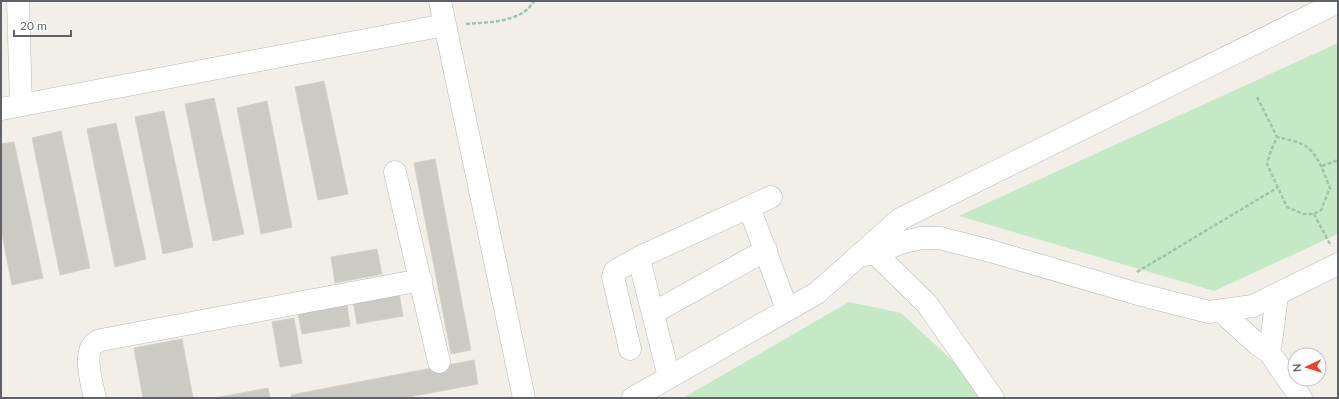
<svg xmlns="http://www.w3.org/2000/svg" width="1339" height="399" font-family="Lato,sans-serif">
<rect width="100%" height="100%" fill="#f1efe8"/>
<!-- green -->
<path fill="#c5e8c5" d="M1338 43V234L1214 291 959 216Z
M849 302 901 313 968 375 984 398H683Z"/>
<!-- building -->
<path fill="#cccac5" stroke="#d6d1c6" d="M324 81 348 194 318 200 295 87Z
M214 98 244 234 213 241 185 104Z
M267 101 292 227 261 234 237 108Z
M164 111 193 247 163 254 135 117Z
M116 123 146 259 115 267 87 129Z
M61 131 90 268 60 275 32 138Z
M14 142 43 278 12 285 1 229V144Z
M435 159 471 350 451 354 414 163Z
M377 249 382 274 335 283 331 257Z
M399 293 403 316 357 324 353 301Z
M347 305 350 326 302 334 298 313Z
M294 318 302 363 280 367 272 322Z
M182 339 193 398H143L134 348Z
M474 360 478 384 403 398H292L291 395Z
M268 388 270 398H215Z"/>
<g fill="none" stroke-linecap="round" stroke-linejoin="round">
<!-- minor casing -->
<g stroke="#b5b8bc" stroke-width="23">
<path id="minor" d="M18 1 21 105
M440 1 524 398
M1 109 445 25
M395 172 439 362
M749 207 787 309
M875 253 927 304 993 398
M864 255 875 253 904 242 921 238H940L994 252 1138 294 1209 312 1253 306 1338 264
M1221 311 1257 344 1269 352 1272 335 1277 295
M653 313 766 250
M630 349 613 277 615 271 640 257
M1269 352 1301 398
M669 377 640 263V257L771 197
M95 398C92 386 84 355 93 345 95 343 98 341 101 340L421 280
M633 398 817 293 900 219 1338 2"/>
</g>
<!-- path -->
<path stroke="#9cc7a9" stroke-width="2.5" stroke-dasharray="4 2" stroke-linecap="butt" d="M466 24C488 22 522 23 534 1
M1257 97 1277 137 1270 153 1267 164 1287 207 1303 214H1314L1321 210 1330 188C1324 174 1319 154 1304 145 1296 141 1286 139 1277 137
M1322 166 1338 160
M1314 214 1331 246
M1137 272 1277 188"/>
<!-- minor -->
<use href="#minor" stroke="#fff" stroke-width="22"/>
</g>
<!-- border -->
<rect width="1339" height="399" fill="none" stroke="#5f6368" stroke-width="4"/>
<!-- north arrow -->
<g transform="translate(1307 367) rotate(266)"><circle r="19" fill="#ffffff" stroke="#bfc1c3"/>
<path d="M0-3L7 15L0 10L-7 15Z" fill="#ea4335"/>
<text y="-6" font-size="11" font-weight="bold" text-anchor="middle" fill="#5f6368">N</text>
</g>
<!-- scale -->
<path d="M14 30v6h57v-6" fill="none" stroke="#5f6368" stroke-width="2"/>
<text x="20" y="30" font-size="12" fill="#5f6368" stroke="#ffffff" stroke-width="3" paint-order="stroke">20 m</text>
</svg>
